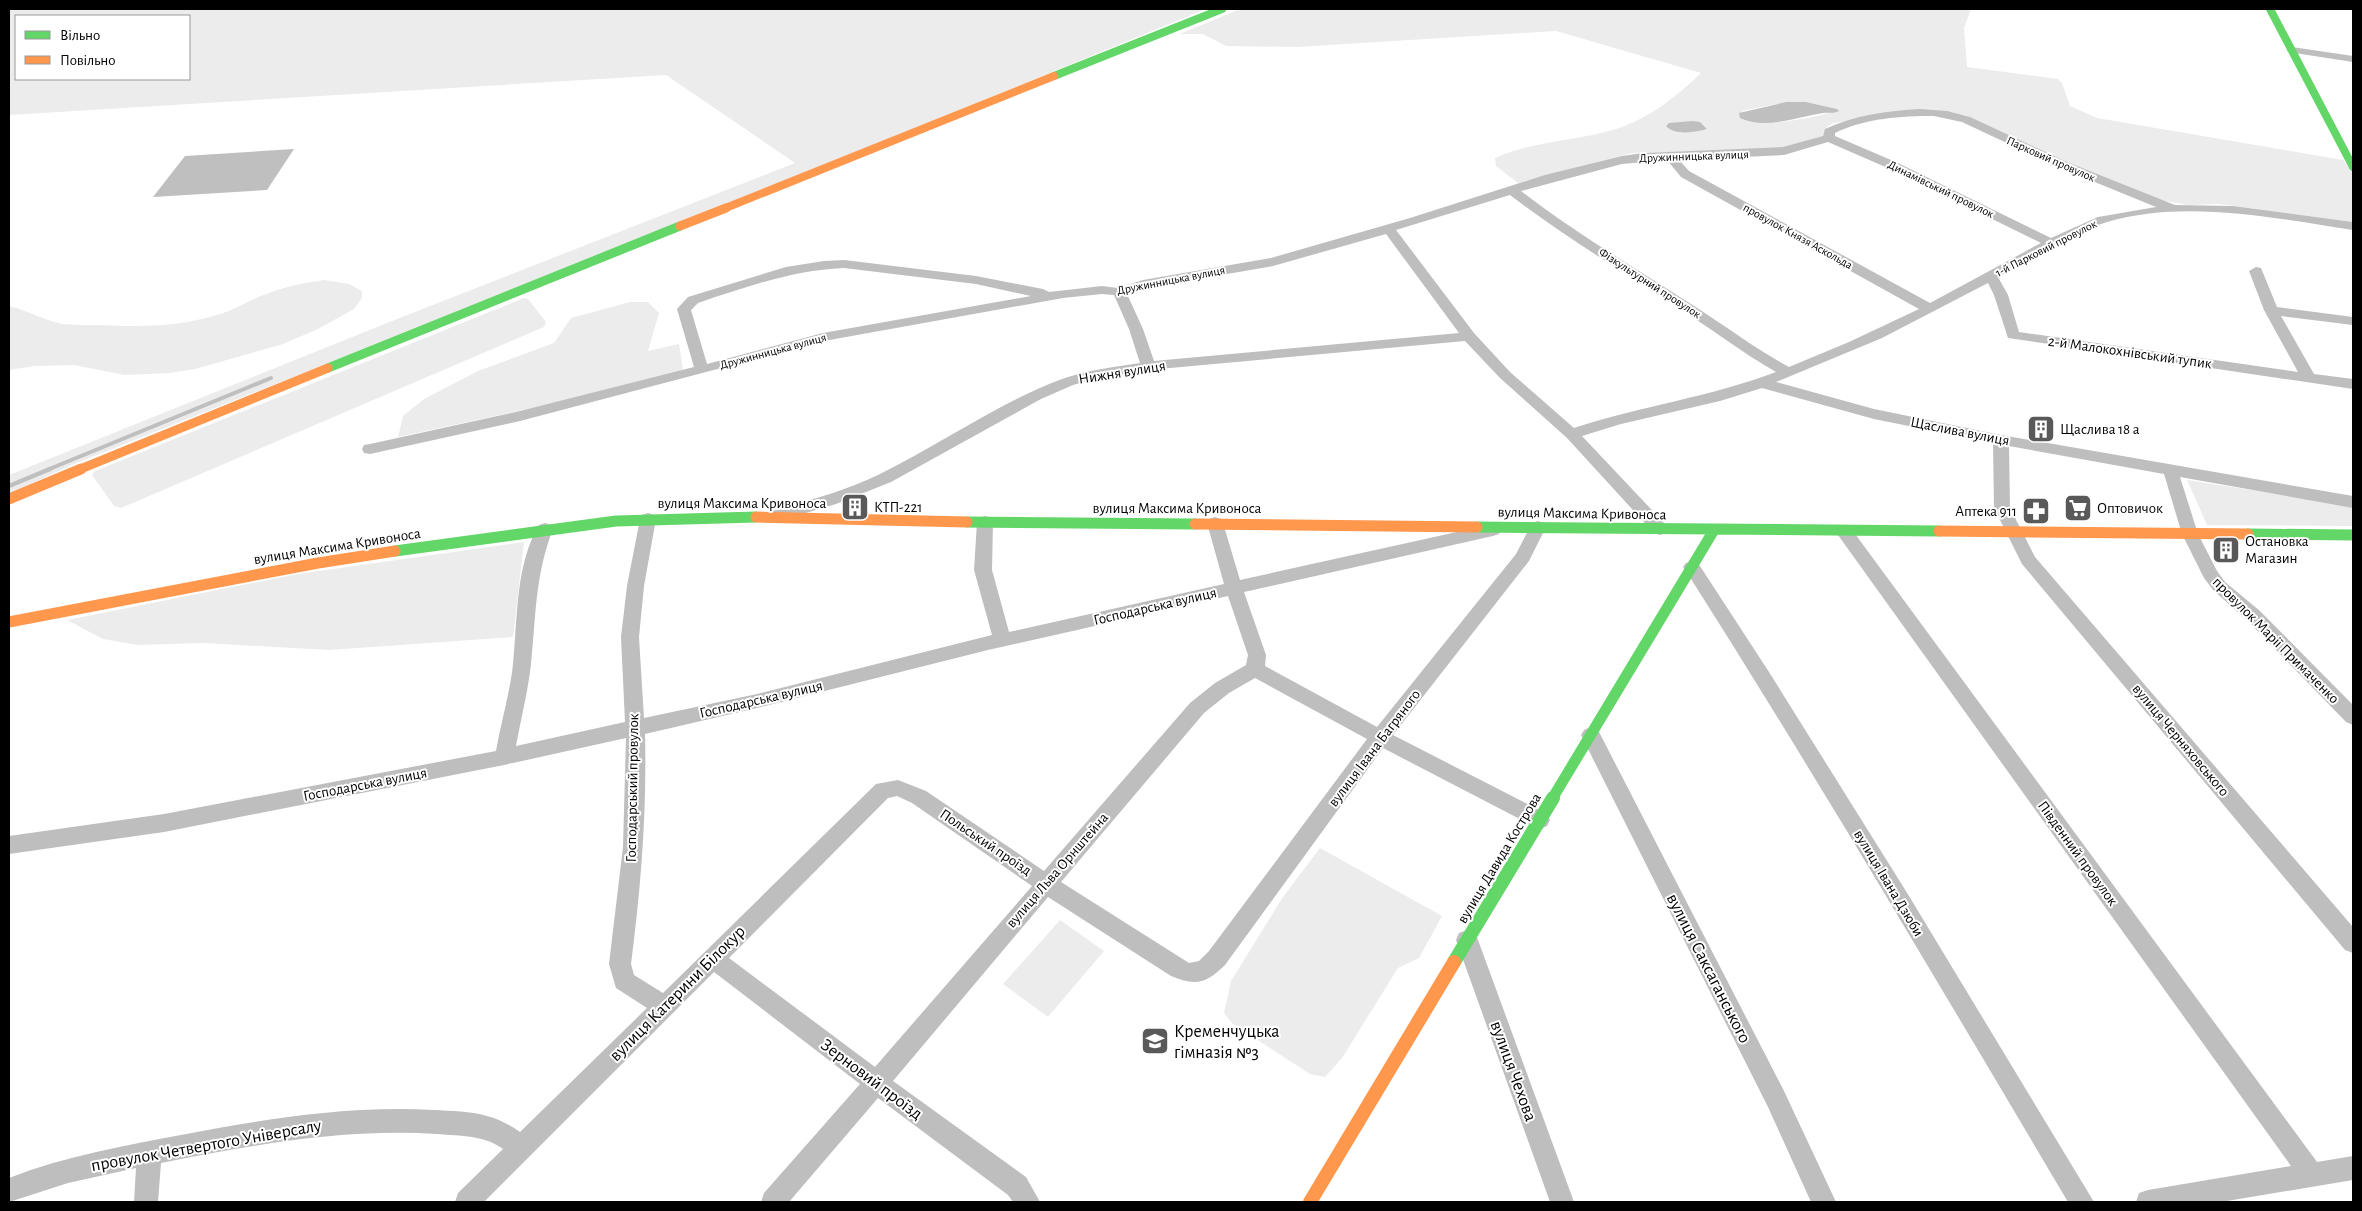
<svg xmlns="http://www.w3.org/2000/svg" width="2362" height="1211" font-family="'Alegreya Sans',sans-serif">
<rect width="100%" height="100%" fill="#fff"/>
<!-- green -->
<path fill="#ececec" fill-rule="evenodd" d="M9 9H1206L771 187 74 464 9 494V475L392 321 795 163 666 75 9 115ZM16 16H189V79H16Z
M1240 9H1971L1964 28 1967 67 2058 79 2062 83 2070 106 2097 118 2343 160 2353 172V222L2219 204 2187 205 2166 201 2130 191 1965 117 1905 111 1834 123 1828 126 1822 136 1813 140 1780 149 1632 153 1518 183 1496 166 1495 158C1535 140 1581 141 1622 127 1652 116 1678 95 1701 73L1556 31 1297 47 1226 46 1203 34H1180ZM1786 102H1806L1837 109C1828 116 1771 126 1759 121 1753 119 1747 114 1742 111Z
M324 280 349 284 362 291V298L354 309 318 329 283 344 195 369 170 373 125 375 74 365 35 366 9 370V306C27 310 43 320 62 324 74 325 88 325 100 325 143 327 178 327 220 314 237 309 252 298 269 293 287 286 305 283 324 280Z
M524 298 528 299 546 322 544 327 121 508 114 506 92 475 95 471Z
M630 302H648L659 313 648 351 679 344 683 370 624 388 398 437 403 416 424 399 478 371 554 343 571 318Z
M2187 480 2353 506V526L2207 525Z
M524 542 513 637 329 650 203 643 137 645 103 639 67 620 298 574Z
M1320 848 1442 916 1419 958 1398 968 1342 1058 1325 1077 1310 1074 1233 1024 1224 1013 1231 981 1283 897Z
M1060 920 1104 951 1048 1017 1003 984Z"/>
<!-- water -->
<path fill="#bfbfbf" d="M1786 102H1806L1837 109 1839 111C1833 114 1829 112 1823 113 1797 117 1765 130 1740 118L1739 113Z
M1692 121 1700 122 1707 129C1696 132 1675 136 1666 126L1669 123Z
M294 149 267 190 153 197 185 156Z"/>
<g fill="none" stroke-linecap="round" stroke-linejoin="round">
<!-- stream-far1 -->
<path stroke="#bfbfbf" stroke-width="4" d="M47 470 271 378"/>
<!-- stream -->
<path stroke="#bfbfbf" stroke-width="4.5" d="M9 486 50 469"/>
<!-- street -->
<path fill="#bebebe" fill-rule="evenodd" d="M2292 47 2353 56V62L2288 52 2287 50Z
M1920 109 1947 111 1970 117 2067 162 2175 205 2233 206 2353 222V230C2274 218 2185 199 2107 222 2068 234 2034 258 1998 277L2008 295 2019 332 2298 372 2264 310 2249 271 2256 267 2261 268 2277 307 2353 317V325L2281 316 2314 374 2353 379V389L2008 338 1994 295 1988 283 1882 338 1776 382 1874 409 2001 435 2353 496V508L2180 477 2198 534 2217 571 2225 582 2260 611 2353 705V725L2346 722 2248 621 2213 590 2204 578 2182 534 2164 474 2009 446 2010 508 2035 557 2353 927V953L2345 950 2022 564 1994 508 1993 443 1874 419 1762 388 1720 401 1621 424 1582 436 1666 525 1668 529 1666 533 1660 535 1654 533 1567 438 1500 378 1465 341 1148 370 1094 379 1073 385 1041 399 891 482 836 504 775 522 769 520 767 516 769 512C807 501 845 491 880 474 941 444 998 403 1062 379 1087 370 1114 367 1140 363L1129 329 1114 295 1102 294 1063 298 824 341 520 421 370 454 364 453 362 449 364 445 370 444 520 411 694 367 677 309 688 297 786 267 824 261 844 260 976 276 1043 289 1049 292 1102 286 1118 288 1143 280 1271 258 1410 218 1545 175 1622 156 1643 153 1783 147 1823 136 1825 129C1855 115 1887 111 1920 109ZM1934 116 1962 122 2058 167 2156 207 2098 217 2051 238 1898 163 1835 136V133C1866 118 1901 116 1934 116ZM1828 142 1890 169 2041 243 1930 303 1689 171 1679 160 1784 155ZM1667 160 1681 177 1919 309 1849 342 1789 367C1752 347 1719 321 1683 299 1629 264 1572 231 1521 191L1622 164ZM1510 195C1562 235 1619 269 1674 305 1709 327 1741 352 1776 372 1710 397 1641 406 1574 428L1510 372 1474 333 1396 230ZM1386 234 1459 333 1154 361 1143 329 1127 294 1146 288 1273 266ZM844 268 976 284 1031 296 823 333 707 364 691 310 698 303C746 287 793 270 844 268Z
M648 513 654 515 656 519 644 586 639 637 644 718 757 694 992 635 974 570 977 522 979 518 985 516 991 518 993 522 992 570 1009 632 1224 584 1207 523 1209 519 1215 517 1221 519 1223 523 1240 580 1493 524 1499 526 1501 530 1499 534 1493 536 1244 592 1266 655 1265 666 1377 727 1516 554 1532 523 1538 521 1544 523 1546 527 1529 561 1393 735 1547 814 1550 820 1547 826 1540 829 1533 826 1383 748 1225 965C1206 984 1195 986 1171 976L1048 897 893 1081 1026 1177 1040 1202H1013L1008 1195 878 1098 789 1202H761L764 1193 860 1084 714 972 484 1202H455L458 1193 503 1149C484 1135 461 1136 437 1134 344 1128 252 1145 161 1163L158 1202H134L136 1168 68 1183 9 1202V1178C65 1156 123 1146 181 1135 265 1119 349 1105 434 1110 451 1111 470 1111 487 1116 499 1119 510 1125 520 1132L647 1008 616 988 609 964 623 847 626 738 504 765 164 832 9 854V836L164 814 496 751C501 722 510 693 513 664 518 617 515 566 539 525L545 523 551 525 553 529C535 575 536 616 531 664 528 691 521 719 516 746L625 722 621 637 627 586 640 519 642 515ZM1228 596 1248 655 1246 665 1215 683 1190 703 1044 871 926 791 898 780 876 784 663 993 634 975 631 964C641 887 647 811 645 734L757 708 988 650ZM1255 678 1367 739 1209 951 1199 961 1189 963 1061 882 1204 713 1229 693ZM897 796 912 803 1032 886 875 1067 729 958 888 798Z
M1844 525 1850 527 2317 1162 2353 1156V1180L2221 1202H2136L2139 1193 2148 1190 2291 1166 1838 535 1836 531 1838 527Z
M1692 561 1698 563 1769 672 1909 896 2094 1202H2068C1943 991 1818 779 1686 571L1683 567 1686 563Z
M1591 727 1598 730 1784 1091 1836 1202H1811L1768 1107 1581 735 1584 730Z
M1467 930 1475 933 1478 940 1574 1202H1550L1456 940 1459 933Z"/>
<!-- fast-far3 -->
<path stroke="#63d668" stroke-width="8" d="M2270 9 2353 167
M1054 76 1222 9"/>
<!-- fast-far2 -->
<path stroke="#63d668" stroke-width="9" d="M328 368 680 226"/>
<!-- fast-far1 -->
<path stroke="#63d668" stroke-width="11" d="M967 522 1195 524
M1477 527 1939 531
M2248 534 2353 535
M395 551 616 521 756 517
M1552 799 1714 530"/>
<!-- fast -->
<path stroke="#63d668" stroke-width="14" d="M1454 962 1553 798"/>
<!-- slow-far3 -->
<path stroke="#ff974d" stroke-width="8" d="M723 209 1054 76"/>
<!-- slow-far2 -->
<path stroke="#ff974d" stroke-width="9" d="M680 226 726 208
M78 470 328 368"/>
<!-- slow-far1 -->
<path stroke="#ff974d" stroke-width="11" d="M9 499 81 469
M756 517 967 522
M1195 524 1477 527
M1939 531 2248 534
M9 622 318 563 395 551"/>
<!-- slow -->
<path stroke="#ff974d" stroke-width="14" d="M1310 1202 1454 962"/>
</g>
<!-- icons -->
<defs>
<g id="building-square" transform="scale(1.4375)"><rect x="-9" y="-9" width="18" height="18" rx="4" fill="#595959" stroke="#fff"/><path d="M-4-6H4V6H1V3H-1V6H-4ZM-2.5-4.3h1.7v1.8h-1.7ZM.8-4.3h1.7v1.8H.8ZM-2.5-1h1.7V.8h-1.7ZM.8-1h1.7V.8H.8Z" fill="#fff"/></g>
<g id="supermarket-square" transform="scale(1.4375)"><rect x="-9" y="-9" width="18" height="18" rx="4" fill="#595959" stroke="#fff"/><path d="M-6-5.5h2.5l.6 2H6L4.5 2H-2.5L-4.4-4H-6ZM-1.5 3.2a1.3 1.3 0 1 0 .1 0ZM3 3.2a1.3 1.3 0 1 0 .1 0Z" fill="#fff"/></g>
<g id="pharmacy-square" transform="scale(1.4375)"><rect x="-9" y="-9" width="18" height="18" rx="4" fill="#595959" stroke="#fff"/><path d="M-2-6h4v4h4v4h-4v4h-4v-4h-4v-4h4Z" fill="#fff"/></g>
<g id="school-square" transform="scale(1.4375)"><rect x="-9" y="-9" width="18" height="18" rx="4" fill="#595959" stroke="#fff"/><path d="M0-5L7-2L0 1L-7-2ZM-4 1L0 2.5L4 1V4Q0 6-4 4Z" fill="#fff"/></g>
</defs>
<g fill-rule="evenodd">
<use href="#building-square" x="2041" y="429"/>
<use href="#building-square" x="855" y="507"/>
<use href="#supermarket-square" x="2078" y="508"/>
<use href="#pharmacy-square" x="2036" y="511"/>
<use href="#building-square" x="2226" y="550"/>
<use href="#school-square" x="1155" y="1041"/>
</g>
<g text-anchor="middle" stroke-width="4" stroke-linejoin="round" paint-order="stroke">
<!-- far-street labels -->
<g font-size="12" fill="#000" stroke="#fff">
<text transform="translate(1694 156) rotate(-2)" y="4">Дружинницька вулиця</text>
<text transform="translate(2051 159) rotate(24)" y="4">Парковий провулок</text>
<text transform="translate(1941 189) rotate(26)" y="4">Динамівський провулок</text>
<text transform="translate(1798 236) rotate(29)" y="4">провулок Князя Аскольда</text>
<text transform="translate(2046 248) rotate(-27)" y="4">1-й Парковий провулок</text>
<text transform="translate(1171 280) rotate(-11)" y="4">Дружинницька вулиця</text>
<text transform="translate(1650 283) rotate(33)" y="4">Фізкультурний провулок</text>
<text transform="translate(773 351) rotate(-15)" y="4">Дружинницька вулиця</text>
</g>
<!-- street labels -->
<g font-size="15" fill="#000" stroke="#fff">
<text transform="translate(2130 352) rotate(8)" y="5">2-й Малокохнівський тупик</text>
<text transform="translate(1122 372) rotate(-9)" y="5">Нижня вулиця</text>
<text transform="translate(1960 431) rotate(11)" y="5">Щаслива вулиця</text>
<text x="742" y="508">вулиця Максима Кривоноса</text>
<text x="1177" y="513">вулиця Максима Кривоноса</text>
<text transform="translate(1582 513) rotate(1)" y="5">вулиця Максима Кривоноса</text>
<text transform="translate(337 546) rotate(-9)" y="5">вулиця Максима Кривоноса</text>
<text transform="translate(1155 606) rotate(-13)" y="5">Господарська вулиця</text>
<text transform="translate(2276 640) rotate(45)" y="5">провулок Марії Примаченко</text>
<text transform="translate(761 699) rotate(-13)" y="5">Господарська вулиця</text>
<text transform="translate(2181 740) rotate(50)" y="5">вулиця Черняховського</text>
<text transform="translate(1374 748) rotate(-53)" y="5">вулиця Івана Багряного</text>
<text transform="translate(365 784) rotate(-11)" y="5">Господарська вулиця</text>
<text transform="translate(632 788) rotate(-89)" y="5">Господарський провулок</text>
<text transform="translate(986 842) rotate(34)" y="5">Польський проїзд</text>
<text transform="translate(2078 853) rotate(54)" y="5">Південний провулок</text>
<text transform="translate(1499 858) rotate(-59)" y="5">вулиця Давида Кострова</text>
<text transform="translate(1057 870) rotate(-49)" y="5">вулиця Льва Орнштейна</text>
<text transform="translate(1889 883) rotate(59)" y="5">вулиця Івана Дзюби</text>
</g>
<!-- poi labels -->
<g font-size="15" fill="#000" stroke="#fff" text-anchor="start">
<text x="2060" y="434">Щаслива 18 а</text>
<text x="874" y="512">КТП-221</text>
<text x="2097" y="513">Оптовичок</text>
<text x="2017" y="516" text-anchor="end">Аптека 911</text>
<text x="2245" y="546">Остановка<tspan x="2245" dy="17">Магазин</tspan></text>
</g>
<!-- near-street labels -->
<g font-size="18" fill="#000" stroke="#fff">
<text transform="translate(1709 968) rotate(63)" y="6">вулиця Саксаганського</text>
<text transform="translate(677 993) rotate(-45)" y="6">вулиця Катерини Білокур</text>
<text transform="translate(1514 1071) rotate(70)" y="6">вулиця Чехова</text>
<text transform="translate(872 1079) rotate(37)" y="6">Зерновий проїзд</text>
<text transform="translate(206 1145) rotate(-10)" y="6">провулок Четвертого Універсалу</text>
</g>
<!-- near-poi labels -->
<g font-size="18" fill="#000" stroke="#fff" text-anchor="start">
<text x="1174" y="1037">Кременчуцька<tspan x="1174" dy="21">гімназія №3</tspan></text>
</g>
</g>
<!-- border -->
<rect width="2362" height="1211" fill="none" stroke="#000000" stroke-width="20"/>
<!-- legend -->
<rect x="15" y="15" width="175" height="65" fill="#ffffff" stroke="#999999"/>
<rect x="25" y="31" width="25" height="8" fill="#63d668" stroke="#999999"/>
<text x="60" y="40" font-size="15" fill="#000000">Вільно</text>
<rect x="25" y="56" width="25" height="8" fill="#ff974d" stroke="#999999"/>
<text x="60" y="65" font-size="15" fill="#000000">Повільно</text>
</svg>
